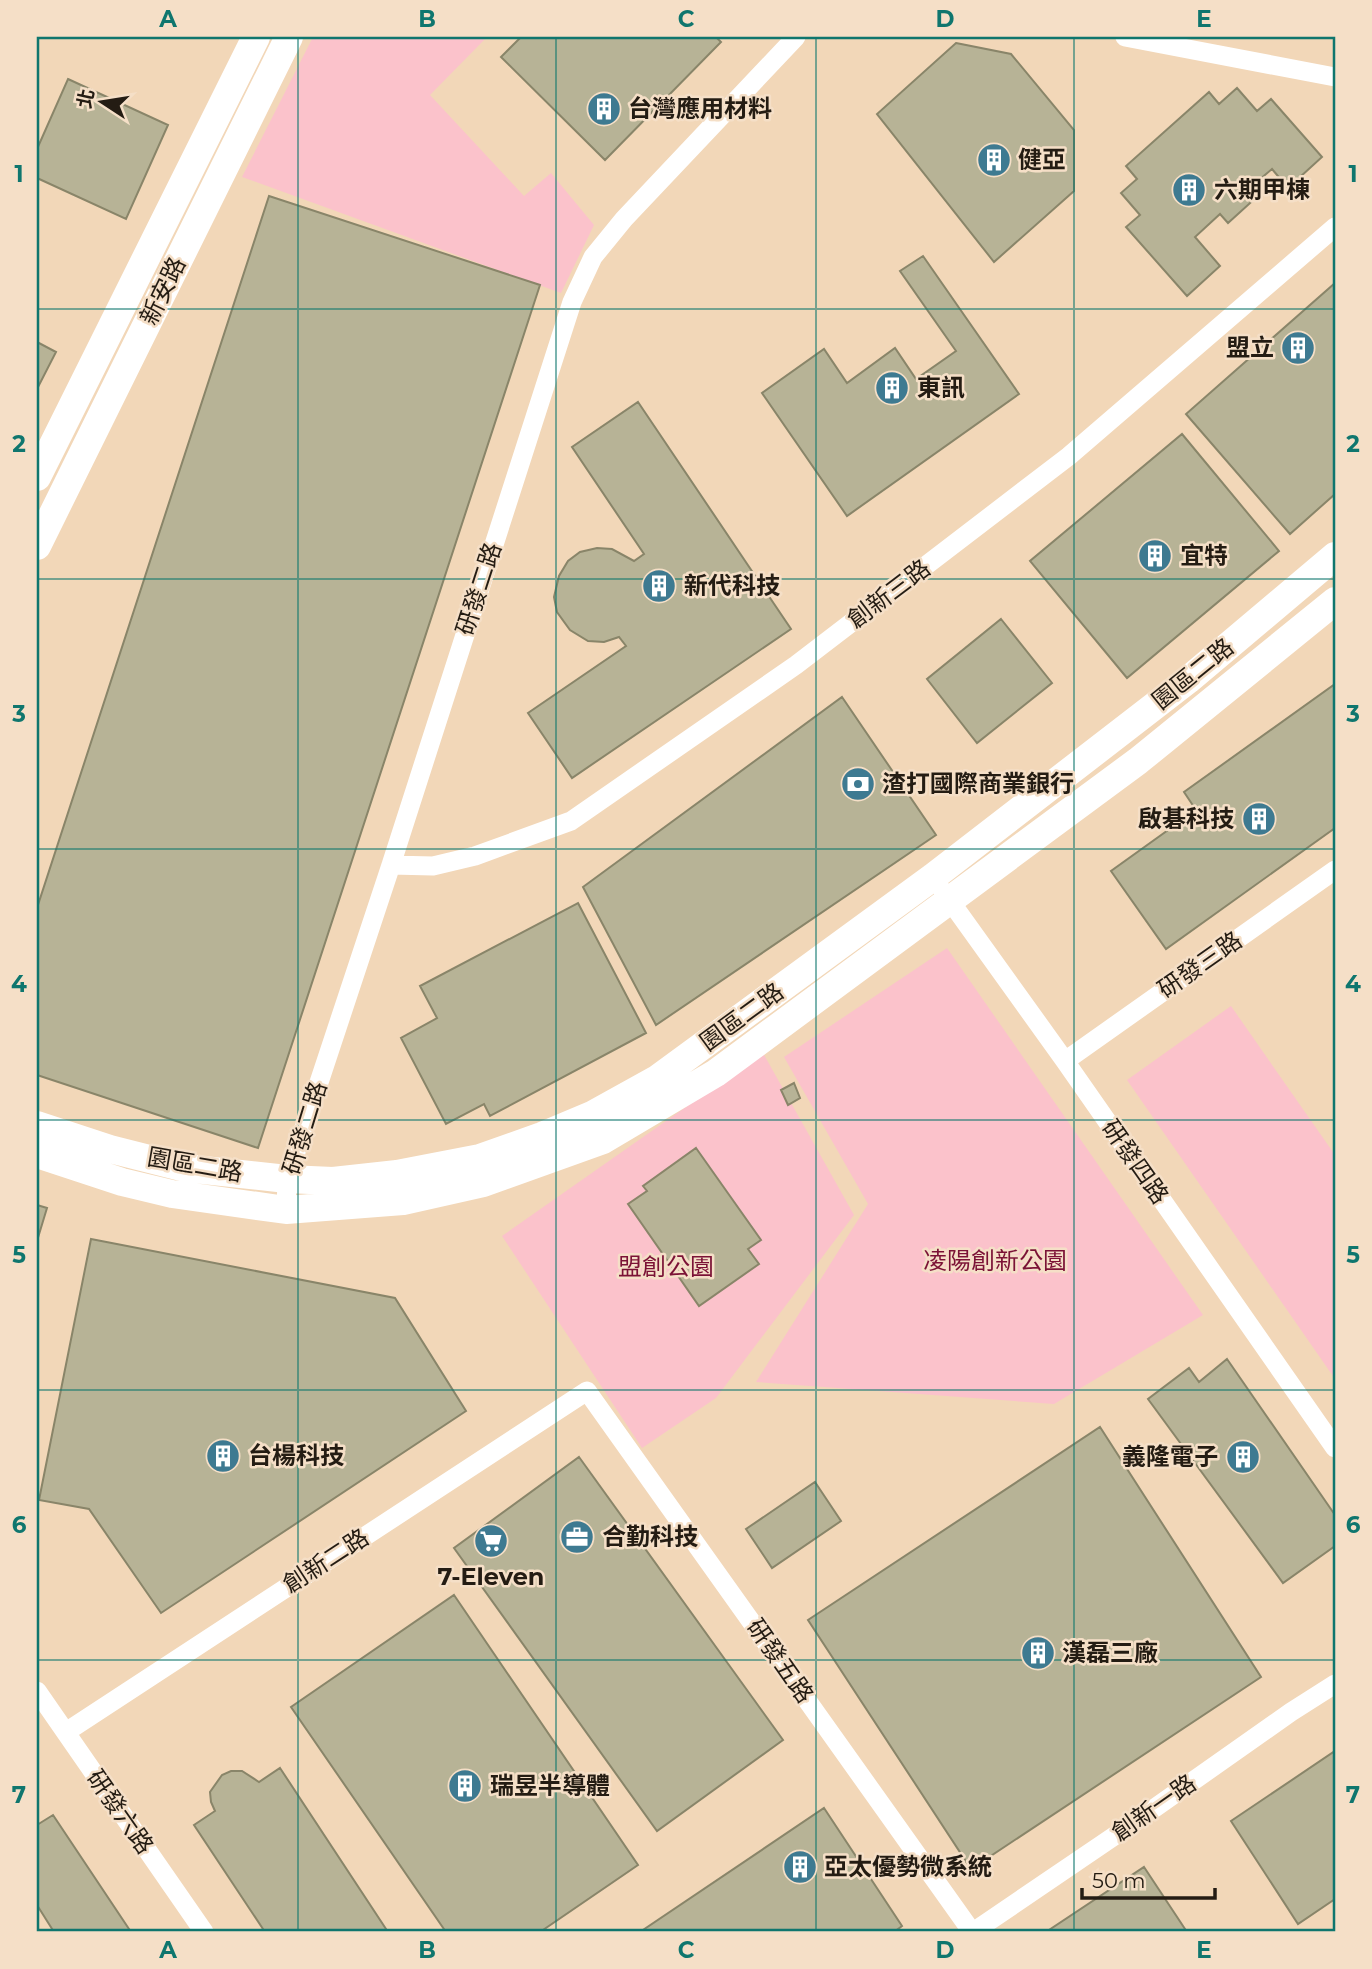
<svg xmlns="http://www.w3.org/2000/svg" width="1372" height="1969" font-family="Montserrat,'Noto Sans TC',sans-serif">
<rect width="100%" height="100%" fill="#f5dfc7"/>
<!-- built -->
<path fill="#f2d7b8" d="M37 37H1335V1932H37Z"/>
<!-- green -->
<path fill="#fbc2cb" d="M313 37H487L430 95 524 196 551 173 594 225 561 293 242 177Z
M947 948 1203 1315 1054 1404 756 1382 868 1204 784 1057Z
M1231 1006 1335 1155V1379L1127 1080Z
M763 1053 854 1215 716 1398 642 1448 502 1236Z"/>
<!-- building -->
<path fill="#b7b396" stroke="#898569" stroke-width="2" d="M521 37H716L721 42 605 160 501 57Z
M956 43 1011 54 1074 130V191L994 262 877 114Z
M68 79 168 125 126 219 37 178V149Z
M1237 88 1257 111 1271 99 1322 157 1288 188 1272 169 1252 186 1259 195 1228 223 1220 214 1195 237 1220 266 1187 296 1126 227 1140 215 1121 193 1137 179 1126 166 1209 92 1219 104Z
M269 196 540 285 258 1148 37 1075V908Z
M923 256 1019 394 847 516 762 393 824 349 847 383 895 348 916 379 956 351 900 271Z
M1335 283V494L1290 534 1186 414Z
M37 342 56 352 37 389Z
M638 402 791 629 572 778 528 713 626 646 619 637 604 642 588 641 570 630 557 612 554 597 559 576 568 561 580 552 597 548 612 549 634 561 644 554 572 447Z
M1182 434 1279 551 1127 678 1030 561Z
M1001 619 1052 683 977 743 927 679Z
M1335 684V828L1166 949 1111 871 1196 810 1184 792Z
M842 697 936 835 656 1025 583 887Z
M578 903 646 1033 490 1116 484 1104 446 1124 401 1038 437 1018 420 986Z
M794 1083 800 1098 788 1105 781 1090Z
M696 1148 761 1240 748 1249 759 1264 699 1306 628 1204 647 1191 643 1186Z
M37 1205 47 1208 37 1241Z
M91 1239 395 1298 466 1411 161 1613 89 1509 39 1500Z
M1227 1359 1335 1515V1546L1283 1583 1148 1399 1189 1368 1199 1382Z
M1100 1427 1261 1677 971 1869 808 1620Z
M579 1457 783 1740 657 1831 454 1548Z
M815 1482 841 1521 772 1568 746 1529Z
M454 1595 638 1865 540 1932H446L291 1707Z
M1335 1751V1899L1298 1924 1231 1821Z
M280 1768 388 1932H265L194 1825 215 1811 211 1802 210 1792 222 1775 231 1771H242L259 1782Z
M824 1808 902 1926 894 1932H640Z
M53 1815 131 1932H54L37 1905V1825Z
M1144 1867 1187 1932H1046Z"/>
<g fill="none" stroke-linecap="round" stroke-linejoin="round">
<!-- street -->
<path stroke="#fff" stroke-width="19" d="M1125 37 1335 77
M391 865 433 866 475 856 571 821 796 665 1069 456 1335 227
M943 891 1065 1061 1335 1448
M1065 1061 1335 870
M286 1210 287 1179 391 865 572 302 593 257 624 219 796 37
M37 1691 204 1932
M66 1732 587 1391 972 1932
M973 1932 1132 1824 1291 1712 1335 1684"/>
<!-- secondary -->
<path stroke="#fff" stroke-width="28" d="M37 477 256 37
M37 546 289 37
M37 1125 110 1149 185 1168 287 1179 333 1181 397 1174 480 1158 542 1136 592 1115 657 1079 933 877 1188 680 1335 556
M37 1154 122 1182 172 1194 286 1210 403 1201 483 1183 603 1140 716 1073 1138 761 1335 601"/>
</g>
<!-- grid -->
<path fill="none" stroke="#0f766e" stroke-width="2" stroke-opacity="0.55" d="M298 37V1932M556 37V1932M816 37V1932M1074 37V1932M37 309H1335M37 579H1335M37 849H1335M37 1120H1335M37 1390H1335M37 1660H1335"/>
<!-- icons -->
<defs>
<g id="building-disc" transform="scale(1.75)"><circle r="9.5" fill="#3e7a91" stroke="#f5dfc7"/><path d="M-4-6H4V6H1V3H-1V6H-4ZM-2.5-4.3h1.7v1.8h-1.7ZM.8-4.3h1.7v1.8H.8ZM-2.5-1h1.7V.8h-1.7ZM.8-1h1.7V.8H.8Z" fill="#fff"/></g>
<g id="bank-disc" transform="scale(1.75)"><circle r="9.5" fill="#3e7a91" stroke="#f5dfc7"/><path d="M-6-4H6V4H-6ZM0-2.3a2.3 2.3 0 1 0 0 4.6a2.3 2.3 0 1 0 0-4.6Z" fill="#fff"/></g>
<g id="office-disc" transform="scale(1.75)"><circle r="9.5" fill="#3e7a91" stroke="#f5dfc7"/><path d="M-6-3h4V-5.5h4V-3h4V5H-6ZM-1-4.5V-3h2v-1.5ZM-6 0V1H6V0Z" fill="#fff"/></g>
<g id="supermarket-disc" transform="scale(1.75)"><circle r="9.5" fill="#3e7a91" stroke="#f5dfc7"/><path d="M-6-5.5h2.5l.6 2H6L4.5 2H-2.5L-4.4-4H-6ZM-1.5 3.2a1.3 1.3 0 1 0 .1 0ZM3 3.2a1.3 1.3 0 1 0 .1 0Z" fill="#fff"/></g>
</defs>
<g fill-rule="evenodd">
<use href="#building-disc" x="604" y="109"/>
<use href="#building-disc" x="994" y="160"/>
<use href="#building-disc" x="1189" y="190"/>
<use href="#building-disc" x="1298" y="348"/>
<use href="#building-disc" x="892" y="388"/>
<use href="#building-disc" x="1155" y="556"/>
<use href="#building-disc" x="659" y="586"/>
<use href="#bank-disc" x="858" y="784"/>
<use href="#building-disc" x="1259" y="819"/>
<use href="#building-disc" x="223" y="1456"/>
<use href="#building-disc" x="1243" y="1457"/>
<use href="#office-disc" x="577" y="1537"/>
<use href="#supermarket-disc" x="491" y="1541"/>
<use href="#building-disc" x="1038" y="1653"/>
<use href="#building-disc" x="465" y="1786"/>
<use href="#building-disc" x="800" y="1867"/>
</g>
<g text-anchor="middle" stroke-width="5" stroke-linejoin="round" paint-order="stroke">
<!-- poi labels -->
<g font-size="24" font-weight="bold" fill="#241c13" stroke="#f5dfc7" text-anchor="start">
<text x="628" y="117">台灣應用材料</text>
<text x="1018" y="168">健亞</text>
<text x="1214" y="198">六期甲棟</text>
<text x="1274" y="356" text-anchor="end">盟立</text>
<text x="917" y="396">東訊</text>
<text x="1180" y="564">宜特</text>
<text x="684" y="594">新代科技</text>
<text x="882" y="792">渣打國際商業銀行</text>
<text x="1234" y="827" text-anchor="end">啟碁科技</text>
<text x="248" y="1464">台楊科技</text>
<text x="1218" y="1465" text-anchor="end">義隆電子</text>
<text x="602" y="1545">合勤科技</text>
<text x="491" y="1585" text-anchor="middle">7-Eleven</text>
<text x="1062" y="1661">漢磊三廠</text>
<text x="490" y="1794">瑞昱半導體</text>
<text x="824" y="1875">亞太優勢微系統</text>
</g>
<!-- street labels -->
<g font-size="24" fill="#241c13" stroke="#f5dfc7">
<text transform="translate(163 291) rotate(-64)" y="8">新安路</text>
<text transform="translate(479 589) rotate(-72)" y="8">研發二路</text>
<text transform="translate(889 594) rotate(-37)" y="8">創新三路</text>
<text transform="translate(1193 674) rotate(-39)" y="8">園區二路</text>
<text transform="translate(1200 965) rotate(-35)" y="8">研發三路</text>
<text transform="translate(742 1017) rotate(-36)" y="8">園區二路</text>
<text transform="translate(305 1128) rotate(-73)" y="8">研發二路</text>
<text transform="translate(1135 1162) rotate(55)" y="8">研發四路</text>
<text transform="translate(195 1165) rotate(10)" y="8">園區二路</text>
<text transform="translate(326 1561) rotate(-33)" y="8">創新二路</text>
<text transform="translate(780 1661) rotate(55)" y="8">研發五路</text>
<text transform="translate(1154 1808) rotate(-35)" y="8">創新一路</text>
<text transform="translate(120 1812) rotate(55)" y="8">研發六路</text>
</g>
<!-- park labels -->
<g font-size="24" fill="#7b1236" stroke="#f5dfc7">
<text x="995" y="1269">凌陽創新公園</text>
<text x="666" y="1275">盟創公園</text>
</g>
</g>
<!-- border -->
<rect width="1372" height="1969" fill="none" stroke="#f5dfc7" stroke-width="77"/>
<!-- north arrow -->
<g transform="translate(102 102) rotate(282)" stroke="#f5dfc7" stroke-width="5" paint-order="stroke">
<path d="M0-5L12 26L0 18L-12 26Z" fill="#241c13"/>
<text y="-10" font-size="19" font-weight="bold" text-anchor="middle" fill="#241c13">北</text>
</g>
<!-- scale -->
<path d="M1082 1888v10h133v-10" fill="none" stroke="#241c13" stroke-width="3.5"/>
<text x="1092" y="1888" font-size="21" fill="#241c13" stroke="#f5dfc7" stroke-width="5" paint-order="stroke">50 m</text>
<rect x="38" y="38" width="1296" height="1892" fill="none" stroke="#0f766e" stroke-width="2.5"/>
<g font-size="23" text-anchor="middle" font-weight="bold" fill="#0f766e">
<text x="168" y="27">A</text>
<text x="427" y="27">B</text>
<text x="686" y="27">C</text>
<text x="945" y="27">D</text>
<text x="1204" y="27">E</text>
<text x="19" y="182">1</text>
<text x="1353" y="182">1</text>
<text x="19" y="452">2</text>
<text x="1353" y="452">2</text>
<text x="19" y="722">3</text>
<text x="1353" y="722">3</text>
<text x="19" y="992">4</text>
<text x="1353" y="992">4</text>
<text x="19" y="1263">5</text>
<text x="1353" y="1263">5</text>
<text x="19" y="1533">6</text>
<text x="1353" y="1533">6</text>
<text x="19" y="1803">7</text>
<text x="1353" y="1803">7</text>
<text x="168" y="1958">A</text>
<text x="427" y="1958">B</text>
<text x="686" y="1958">C</text>
<text x="945" y="1958">D</text>
<text x="1204" y="1958">E</text>
</g>
</svg>
